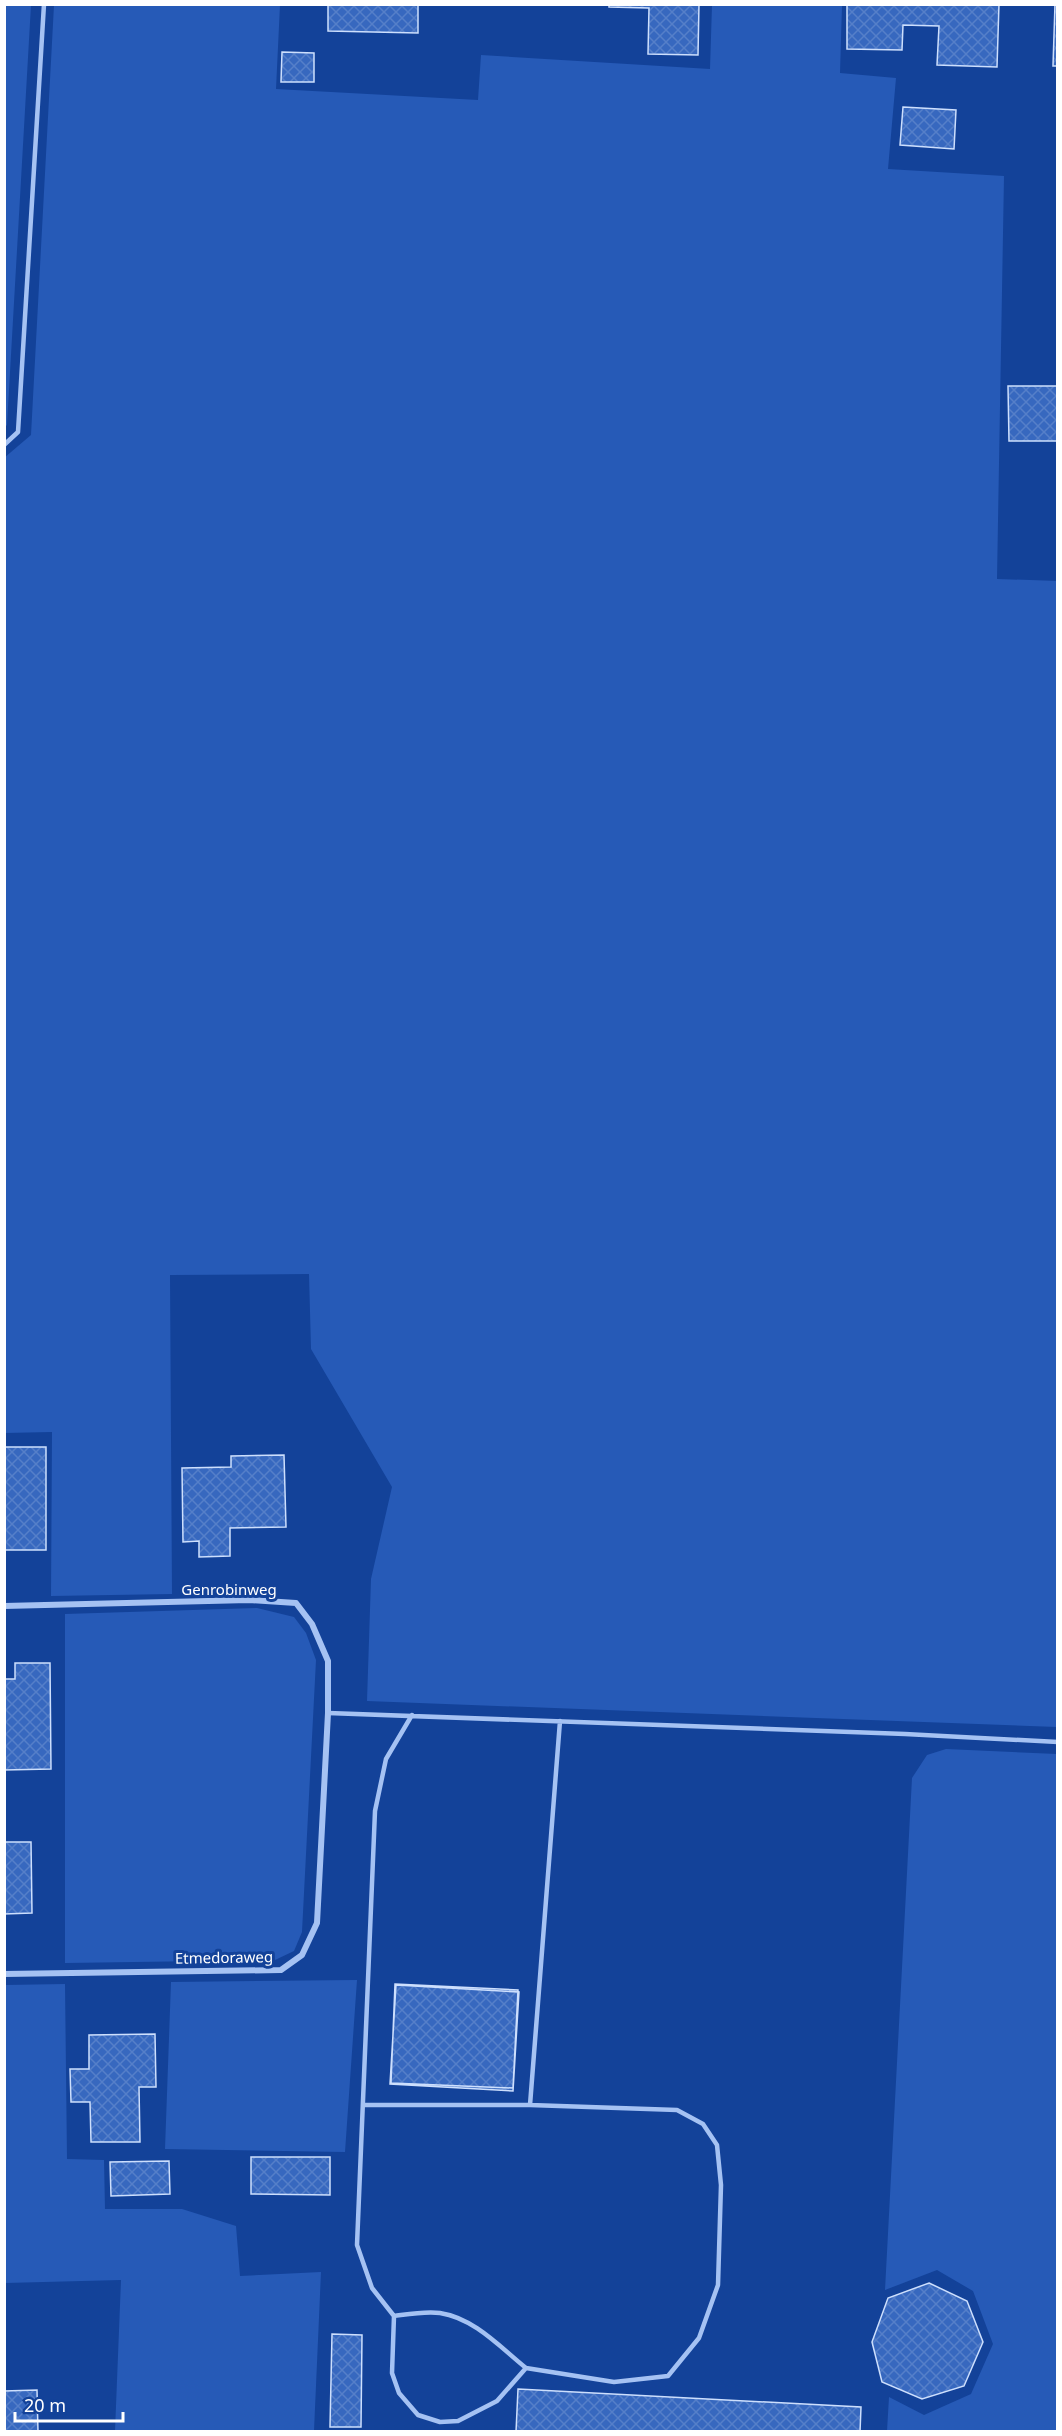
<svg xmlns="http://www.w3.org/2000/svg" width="1062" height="2436" font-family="'Noto Sans',sans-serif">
<defs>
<pattern id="building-cross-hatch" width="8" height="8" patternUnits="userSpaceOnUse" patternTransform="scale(1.5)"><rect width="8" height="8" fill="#3768bf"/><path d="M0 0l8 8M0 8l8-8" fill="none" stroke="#557fc9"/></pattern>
</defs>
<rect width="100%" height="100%" fill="#134299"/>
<!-- green -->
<path fill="#265ab7" d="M5 4 31 5 7 425 5 427Z
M54 5H280L276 89 478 100 481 55 710 69 712 5H842L840 73 896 78 888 169 1004 176 997 579 1058 581 1057 1727 367 1701 371 1579 392 1487 311 1349 309 1274 170 1275 172 1594 51 1596 52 1432 4 1433V458L31 435Z
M257 1608 294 1617 306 1633 316 1660 302 1932 294 1951 275 1960 65 1963V1614Z
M946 1749 1057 1754V2431H887L889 2397 924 2415 971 2394 993 2344 973 2291 937 2270 885 2290 912 1778 927 1755Z
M357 1980 345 2152 165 2149 171 1982Z
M65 1984 67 2159 104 2160 105 2209H182L236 2226 240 2276 321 2272 314 2431H115L121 2280 5 2283V1985Z"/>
<!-- building -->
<path fill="url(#building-cross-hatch)" stroke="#cddffd" stroke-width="1.5" d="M328 4H418V33L328 31Z
M609 4H699L698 55 648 54 649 8 609 7Z
M847 4H999L997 67 937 65 939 26 903 25 902 50 847 49Z
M1055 4H1058V66H1053Z
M282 52 314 53V82H281Z
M903 107 956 110 954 149 900 145Z
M1008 386H1058V441H1009Z
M4 1447H46V1550H4Z
M284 1455 286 1527 230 1528V1556L199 1557V1541L183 1542 182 1468 231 1467V1456Z
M15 1663H50L51 1769 4 1770V1679H15Z
M4 1842H31L32 1913 4 1914Z
M395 1984 518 1990 513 2088 391 2083Z
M396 1985 519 1992 513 2091 390 2084Z
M155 2034 156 2087H139L140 2142H91L90 2102H71L70 2069H89V2035Z
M251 2157H330V2195L251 2194Z
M169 2161 170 2194 111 2196 110 2162Z
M929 2283 967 2301 983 2342 964 2386 922 2399 882 2382 872 2342 888 2298Z
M332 2334 362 2335 361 2427H330Z
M518 2389 861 2407 860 2432H516Z
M37 2390 38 2432H4V2391Z"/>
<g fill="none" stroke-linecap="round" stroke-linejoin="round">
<!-- lane -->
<path stroke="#a5c2f3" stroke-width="4.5" d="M4 445 18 432 44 4
M328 1713 905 1734 1058 1742
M364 2105H530L677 2110 703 2124 717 2145 721 2185 718 2285 699 2338 668 2376 614 2382 526 2368
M530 2105 560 1721
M394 2316C409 2314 425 2311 440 2313 474 2318 501 2348 526 2368L497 2401 458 2421 440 2422 418 2415 399 2393 392 2373 394 2316 372 2288 357 2245 375 1811 386 1759 412 1715"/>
<!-- street -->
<path stroke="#a5c2f3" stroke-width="6" d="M4 1606 249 1600 296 1603 312 1624 328 1661V1713L317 1923 302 1955 281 1970 4 1974"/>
</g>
<g text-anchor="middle" stroke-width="6" stroke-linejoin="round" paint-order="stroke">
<!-- street labels -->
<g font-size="15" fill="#fff" stroke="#134299">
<text x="229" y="1595">Genrobinweg</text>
<text transform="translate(224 1958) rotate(-1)" y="5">Etmedoraweg</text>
</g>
</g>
<!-- border -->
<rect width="1062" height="2436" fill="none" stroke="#ffffff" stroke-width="12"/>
<!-- scale -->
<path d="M15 2412v9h108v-9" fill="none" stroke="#ffffff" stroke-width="3"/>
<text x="24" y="2412" font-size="18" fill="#ffffff" stroke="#134299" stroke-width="4.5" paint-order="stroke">20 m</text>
</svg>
